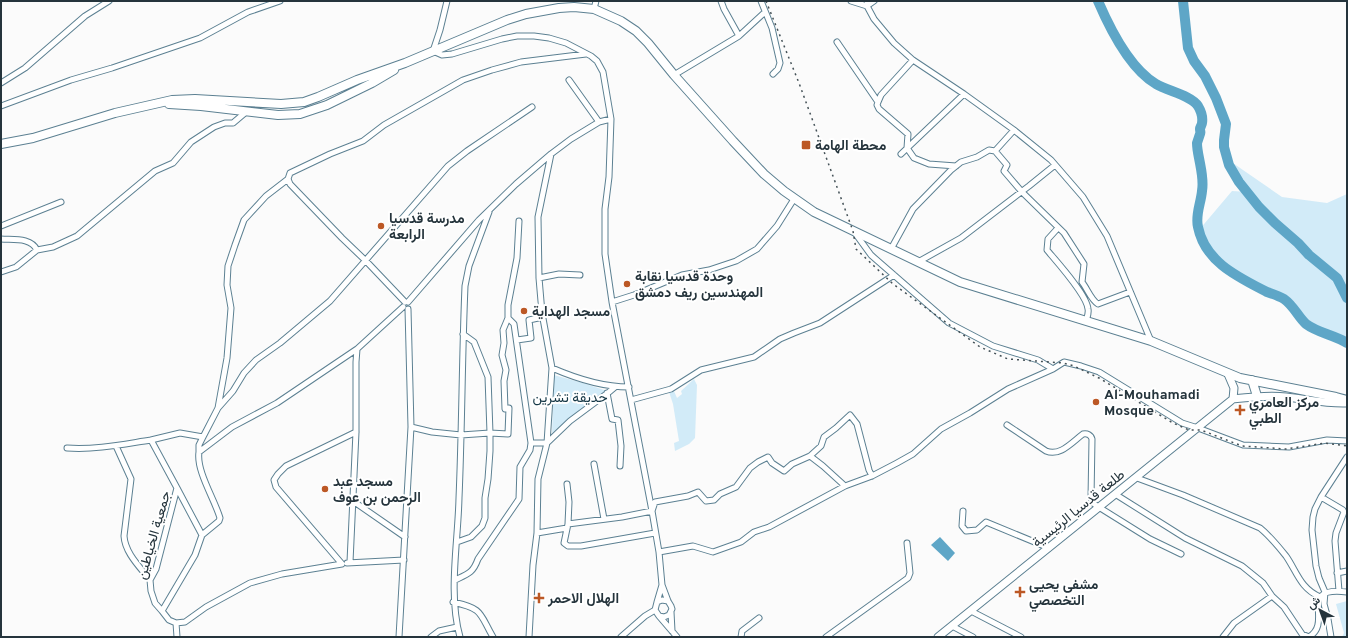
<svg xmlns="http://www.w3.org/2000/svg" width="1348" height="638" font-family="Overpass,Vazirmatn,sans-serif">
<rect width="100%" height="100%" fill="#fbfbfb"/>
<!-- green -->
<path fill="#d2ebf8" d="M1227 159 1282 197 1327 203 1347 194V343L1339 338 1307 324 1297 312 1284 299 1247 281 1222 266 1207 250 1199 230 1232 191 1248 192Z
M554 375 583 383 607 391 552 433Z
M694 379 697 385 695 438 689 444 675 451 674 443 679 441 673 404 669 392 674 391 677 398 682 394 681 391Z
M1347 601V637H1342L1344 633 1336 604Z"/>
<!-- water -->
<path fill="#5ea6c7" d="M940 537 955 553 948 561 931 545Z"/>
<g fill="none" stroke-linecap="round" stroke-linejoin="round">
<!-- river -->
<path stroke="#5ea6c7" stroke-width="10" d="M1098 1C1110 29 1129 68 1156 84 1167 91 1191 95 1198 106 1201 111 1203 117 1202 123 1202 125 1200 127 1200 129 1200 131 1201 133 1200 134 1199 137 1198 140 1197 143 1197 148 1198 153 1199 158 1201 169 1204 180 1202 191 1201 203 1195 215 1198 227 1205 262 1238 277 1267 292 1273 294 1279 296 1284 299 1294 306 1298 317 1306 324 1318 333 1334 335 1347 343
M1183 1 1188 48 1194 61 1205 76 1216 98 1226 124 1224 140V147L1229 165 1239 182 1259 207 1275 223 1298 243 1309 255 1337 278 1347 298"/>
<!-- street casing -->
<g stroke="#5c8092" stroke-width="7">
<path id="street" d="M447 1 440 30 433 51 442 55 452 54 502 39 517 36H534L549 38 566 43 591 56 597 61 603 72 611 119
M761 1 772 28 780 63 778 69 773 74
M851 1 867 6 874 1
M868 1 867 6 874 19 894 43 913 60 964 94 1014 130 1051 160 1083 197 1107 236 1151 341
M594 9 596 1
M739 36 765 12
M837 42 878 102 881 95 913 60
M674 75 739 36 724 9 721 1
M569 80 599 122
M1 83 25 68 85 16 109 1
M878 102 877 105 879 109 908 134 907 148 914 158 929 164 956 166
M1 106 71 80 112 68 200 38 248 12 280 1
M995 151 1007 165 1004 171 1022 192 1064 233 1084 264 1082 282C1087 288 1091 300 1098 304L1130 292
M901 154 964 94
M519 221 517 258 508 305V318L514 324 531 443
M1 226 61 202
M1058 228 1048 239 1047 250C1057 262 1087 295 1088 309 1089 313 1087 317 1086 321
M855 233 871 255 949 323 993 346 1038 360 1053 369 1064 362 1081 366 1099 372 1182 423 1198 428 1243 445 1289 447 1327 440 1347 441
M1 239C13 240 31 237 37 250L53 247 77 236 155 171 173 163 191 142 214 127 225 123H233L246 112
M891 249 913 209 951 170 961 162 977 157 989 150 995 151 1014 130
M918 262 961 238 1029 186 1055 165
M1 272 16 267 37 250
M539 278 559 274 580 275
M405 302 366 261 342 238 290 184 288 179 290 173 330 154 363 141 384 125 463 80 492 70 521 62 586 54
M408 302 479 220 516 184 551 154 571 139 599 122 611 119 609 177 605 209V254L612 302 652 511 659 552 662 585 668 601 671 606 672 609 669 615 664 617 659 616 655 610 657 602 662 600 668 601
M612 302 634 295 682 275 709 270 736 261 757 249 777 226 794 199
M517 340 531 338 529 320 543 317
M552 368C575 378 603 387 629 387
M607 393 612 419 618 420 621 446 620 466
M631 400 671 389 701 370 754 357 780 339 794 333 820 323 894 275
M218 408 233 391 244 373 256 360 280 343 330 301 448 166 467 151 532 107
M1007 425 1046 451C1060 457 1072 442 1083 434 1087 433 1091 435 1092 439L1091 498 1093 503 1097 506 1150 539 1181 554
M411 427 432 432 461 435 490 433 488 377 474 342 463 334
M356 432 286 466 278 474 274 480 276 487 342 564 282 574 250 583 206 607 185 622 176 623 169 620 162 611 155 603 151 591 150 580 156 569 177 488 202 535 219 521 220 518C215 500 196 471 199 452L232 427 277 403 357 349
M116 446 131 479 124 536C125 553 140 567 150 580
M67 448C96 450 124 444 151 440
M199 452V445L203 437 218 408 227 358 231 308 227 285 228 266 235 245 244 220 266 196 288 179
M810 456 823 466 845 486
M594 464 604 519
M1137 478 1183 495 1260 528C1270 536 1278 546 1286 556 1297 572 1300 588 1320 597
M567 484 569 502 568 524 622 517 652 511 655 502 688 496 698 492 706 501 714 500 720 494 736 487 750 468 758 462 768 457 772 463 784 471 792 464 810 456 821 446 824 437 836 428 850 415 857 424 869 470 872 476
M177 488 151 440 180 433 203 437
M1115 494 1185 538 1242 566 1263 583 1272 596 1284 607 1304 637
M1321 497 1343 510 1344 512 1336 533 1335 541 1339 591
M353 501 405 537
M963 511 962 526 966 531 977 530 986 522 1049 548
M568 524 564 543 568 546H581L655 533
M537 533 567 528
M457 542 471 537 482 526 485 518V498L488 479 490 451V433L508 434 509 408 505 409 504 381 506 370 502 355 504 343 503 330 508 318
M659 552 693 546 713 552 741 542 754 532 769 527 845 486 872 476 897 463 913 454 941 429 970 413 1008 389 1053 369
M350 562 356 432V362L357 349 403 307
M347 563 404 560
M1337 573 1347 571
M455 580C468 574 473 573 478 559L519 499 520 467 530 450 531 443H547L570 421 609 392 615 387
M453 602C484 609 479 613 493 637
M657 602 662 585
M162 611 195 555 202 535
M971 611 1021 637
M671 612 672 631
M659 616 677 637
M176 623 177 637
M952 626 973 637
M1302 634 1309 637C1334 622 1296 586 1347 592
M399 637 411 427 408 309
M431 637 439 631 457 627
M460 637C448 594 458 543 459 498 462 428 462 357 465 286L469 266 489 212
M529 637 533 565 537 533 538 479 547 443 552 368 542 313 539 278 538 217 551 154
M621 637 645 616 655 610
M741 637 742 631 759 618
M826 637 908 578 910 573 907 543
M1223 637 1234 623 1272 596
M1331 637 1328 619 1324 604 1325 592 1319 578 1316 566 1312 530 1313 517 1315 509 1321 497 1347 457"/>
</g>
<!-- secondary casing -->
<g stroke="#5c8092" stroke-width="9">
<path id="secondary" d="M1228 374 1234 388 1233 399
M938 637 1233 399C1251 397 1268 395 1286 397 1306 399 1327 404 1347 403"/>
</g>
<!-- primary casing -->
<g stroke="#5c8092" stroke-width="10">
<path id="primary" d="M169 104 201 106 278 115 300 114 327 105 372 83 394 70
M1 144 33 138 115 113 172 100 195 99 281 104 304 102 318 97 357 80 405 63 507 20 526 14 559 8 574 7 594 9 621 21 636 31 648 43 674 75 733 141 764 174 784 191 814 212 960 282 1151 341 1240 378 1336 397 1347 400
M1252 380 1257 396"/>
</g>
<!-- street -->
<use href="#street" stroke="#fff" stroke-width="5"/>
<!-- secondary -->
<use href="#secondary" stroke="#fff" stroke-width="7"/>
<!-- primary -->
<use href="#primary" stroke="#fff" stroke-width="8"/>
<!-- rail -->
<path stroke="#445157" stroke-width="1.5" stroke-dasharray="2 4" stroke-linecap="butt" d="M766 1 799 83 853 231 856 249 893 284 980 347 1008 359 1063 363 1074 366 1099 378 1173 423 1189 430H1201L1242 446 1286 449 1325 443 1347 446"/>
</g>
<!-- markers -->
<g fill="#bc5825" stroke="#fff" stroke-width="1.5">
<rect x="801" y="140" width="10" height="10" rx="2"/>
<circle cx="381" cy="226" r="4"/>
<circle cx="627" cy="284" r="4"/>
<circle cx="524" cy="311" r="4"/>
<circle cx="1096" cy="402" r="4"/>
<path d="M1238 404h4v4h4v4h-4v4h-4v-4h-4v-4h4z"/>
<circle cx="325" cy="489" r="4"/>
<path d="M1018 586h4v4h4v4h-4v4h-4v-4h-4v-4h4z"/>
<path d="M537 592h4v4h4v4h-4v4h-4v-4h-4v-4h4z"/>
</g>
<g text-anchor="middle" stroke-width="4" stroke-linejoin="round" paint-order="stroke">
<!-- poi labels -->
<g font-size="14" font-weight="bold" fill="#25343c" stroke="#fff" text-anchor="start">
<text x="815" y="150">محطة الهامة</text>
<text x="389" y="223">مدرسة قدسيا<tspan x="389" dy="16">الرابعة</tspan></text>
<text x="635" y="281">وحدة قدسيا نقابة<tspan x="635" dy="16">المهندسين ريف دمشق</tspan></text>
<text x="532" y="316">مسجد الهداية</text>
<text x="1104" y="399">Al-Mouhamadi<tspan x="1104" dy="16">Mosque</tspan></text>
<text x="1249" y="407">مركز العامري<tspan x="1249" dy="16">الطبي</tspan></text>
<text x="333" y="486">مسجد عبد<tspan x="333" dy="16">الرحمن بن عوف</tspan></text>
<text x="1029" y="589">مشفى يحيى<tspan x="1029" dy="16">التخصصي</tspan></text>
<text x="548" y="603">الهلال الاحمر</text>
</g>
<!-- park labels -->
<g font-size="14" fill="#153746" stroke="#fff">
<text x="570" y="402">حديقة تشرين</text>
</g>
<!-- street labels -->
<g font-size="14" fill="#25343c" stroke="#fff">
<text transform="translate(1078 508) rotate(-39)" y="5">طلعة قدسيا الرئيسية</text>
<text transform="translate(153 535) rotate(-74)" y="5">جمعية الخياطين</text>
</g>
</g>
<!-- border -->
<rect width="1348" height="638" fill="none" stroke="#25343c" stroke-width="4"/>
<!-- north arrow -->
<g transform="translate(1320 610) rotate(319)" stroke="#ffffff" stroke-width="3" paint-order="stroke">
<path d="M0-3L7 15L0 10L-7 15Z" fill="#25343c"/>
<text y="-6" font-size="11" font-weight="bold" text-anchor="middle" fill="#25343c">ش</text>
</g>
</svg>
